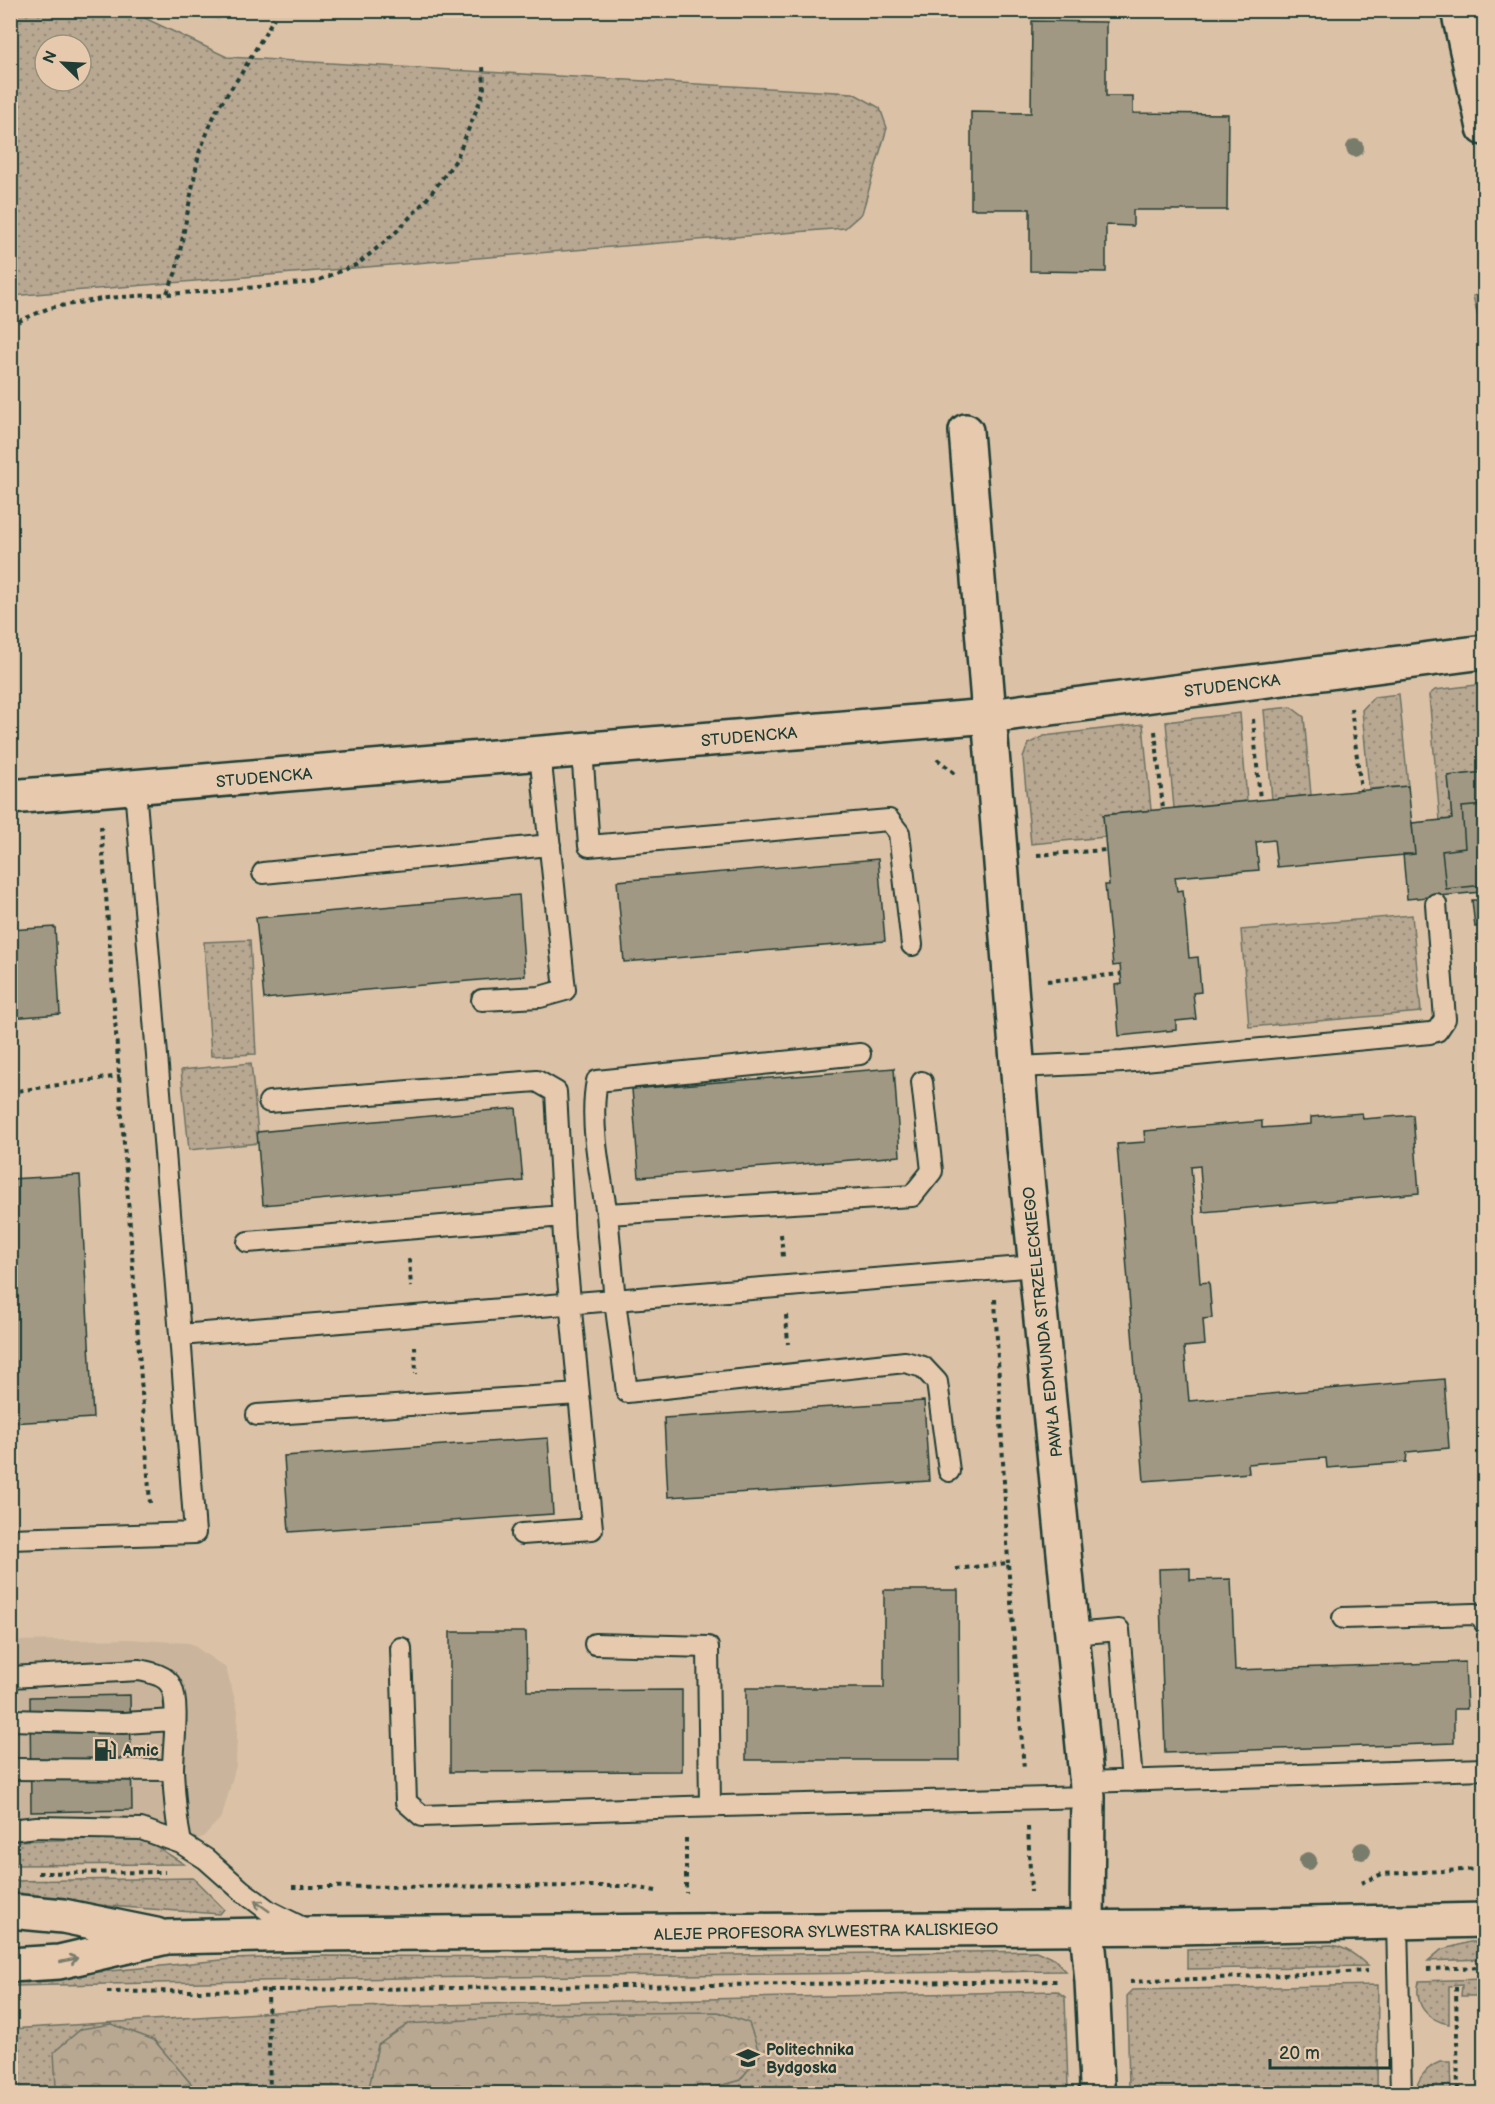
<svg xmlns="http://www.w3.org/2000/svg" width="1495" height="2104" font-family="'Balsamiq Sans',sans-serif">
<defs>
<pattern id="grass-dots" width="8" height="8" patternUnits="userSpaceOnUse" patternTransform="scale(1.5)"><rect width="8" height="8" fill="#b8a892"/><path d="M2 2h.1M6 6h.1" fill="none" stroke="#958a78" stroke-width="1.8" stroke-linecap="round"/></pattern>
<pattern id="forest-crowns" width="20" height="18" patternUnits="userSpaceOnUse" patternTransform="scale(1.5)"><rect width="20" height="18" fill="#b8a892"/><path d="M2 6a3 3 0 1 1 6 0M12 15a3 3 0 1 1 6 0" fill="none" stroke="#958a78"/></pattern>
</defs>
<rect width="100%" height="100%" fill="#dbc2a7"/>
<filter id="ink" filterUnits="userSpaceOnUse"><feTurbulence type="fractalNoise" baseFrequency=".0167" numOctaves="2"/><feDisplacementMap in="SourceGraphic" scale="12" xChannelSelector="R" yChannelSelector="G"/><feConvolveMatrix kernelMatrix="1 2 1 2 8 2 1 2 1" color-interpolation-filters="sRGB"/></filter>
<g filter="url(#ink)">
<!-- built -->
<path fill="#cab59c" d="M195 11 224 10V11L219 21Z
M129 1639 190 1643 226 1668 238 1710 236 1766 222 1817 202 1838 181 1843 141 1829 11 1830 10 1641Z"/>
<!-- grass -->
<path fill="url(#grass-dots)" stroke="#6c7263" stroke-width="1.5" fill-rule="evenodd" d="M11 10 130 11 227 57 853 93 880 108 887 128 862 213 845 228 11 296ZM45 45H81V81H45Z
M1484 293V341L1473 296Z
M1484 684V772L1449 776 1452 819 1440 820 1429 695 1435 690Z
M1399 694 1408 786 1369 789 1362 710 1374 697Z
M1291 707 1304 717 1311 795 1272 799 1264 710Z
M1240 713 1247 801 1174 808 1166 722Z
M1143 724 1151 810 1103 815 1105 837 1031 844 1023 758 1028 744 1044 736Z
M1412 915 1421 1012 1249 1027 1241 930Z
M250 940 256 1054 211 1056 204 942Z
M251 1063 259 1143 189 1150 181 1070Z
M143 1838 184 1864 11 1865 10 1841Z
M193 1878 224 1909 220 1914 11 1899 10 1881Z
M1470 1942H1484V1959L1428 1961 1441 1950Z
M1332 1945C1347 1948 1357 1956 1368 1966L1187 1969V1949Z
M1036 1951 1054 1959 1066 1971 402 1978 11 1986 10 1979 79 1974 232 1959 322 1956 566 1957Z
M1484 1979V1996H1461L1462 1985 1449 1986V2024C1426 2020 1414 2004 1419 1981Z
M1378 1985 1377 2093 1133 2094 1129 2089 1127 1996 1133 1990Z
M1057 1991 1065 1997 1068 2087 1062 2093 11 2094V2029L353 2007Z
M1440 2062H1450L1451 2093H1415C1418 2078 1425 2068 1440 2062Z"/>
<!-- forest -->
<path fill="url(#forest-crowns)" stroke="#6c7263" stroke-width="1.5" d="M718 2012 749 2023 760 2055 740 2080 695 2093H371L370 2083 378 2045 408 2024 552 2014Z
M111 2024 154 2040 199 2093H53L56 2087 54 2052 81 2029Z"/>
<!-- building -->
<path fill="#a19883" stroke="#1f3d34" stroke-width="1.5" d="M1032 21 1106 22V96H1133V113L1228 114 1227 210H1133V226L1106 225V272L1030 271V209H971V112L1031 113Z
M1484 772V885H1480L1481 892 1407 899 1403 854H1415L1412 823 1452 819 1448 776Z
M1408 786 1415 854 1277 867 1274 840 1256 842 1259 870 1175 877 1177 891 1183 890 1189 958 1198 957 1201 992 1193 993 1196 1019 1176 1021V1030L1119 1036 1115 985 1122 984 1120 965 1113 966 1105 885H1109L1103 815Z
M1484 805V885L1446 889 1442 851 1465 848 1462 807Z
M878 859 885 941 624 962 617 881Z
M1480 885H1484V931V925L1475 927 1472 900H1481Z
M519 895 525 976 264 999 256 918Z
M55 927 60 1014 10 1018V930Z
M1479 969H1484V995H1481Z
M894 1068 900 1156 639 1177 632 1089Z
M516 1108 523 1181 263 1205 257 1132Z
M1362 1113 1363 1119 1413 1115 1419 1193 1203 1212 1200 1166 1191 1167 1200 1283 1209 1282 1212 1318 1203 1319 1205 1345 1184 1347 1189 1401 1444 1379 1449 1448 1407 1452 1406 1462 1327 1468 1326 1458 1248 1464 1249 1473 1144 1481 1117 1144 1145 1142 1144 1131 1262 1121V1128L1311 1124V1117Z
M80 1175 93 1418 10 1423V1179Z
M924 1401 929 1481 668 1497 664 1418Z
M548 1438 553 1514 289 1532 284 1456Z
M1190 1568V1580L1231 1579 1235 1670 1465 1662 1467 1709H1454V1743L1165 1753 1159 1569Z
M884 1590H958L959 1760H746V1688H884Z
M450 1632H526L527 1691 682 1690V1771L450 1772Z
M130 1695 132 1810 31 1812 30 1697Z"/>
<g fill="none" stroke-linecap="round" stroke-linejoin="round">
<!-- lane casing -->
<g stroke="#1f3d34" stroke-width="24">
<path id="lane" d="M582 750 589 846 889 820 899 833 912 945
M135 788 180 1335
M263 873 550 845
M482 1000 540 997 565 990 540 754
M1018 1067 1123 1062 1430 1033 1437 1031 1445 1019 1436 904
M922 1082 932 1171 912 1196 607 1214 615 1301 627 1392 905 1362 923 1367 937 1382 949 1471
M269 1102 537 1081 556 1092 564 1238 592 1529 522 1534
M607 1214C600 1174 589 1120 597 1081L860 1054
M248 1242 563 1216
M257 1415 579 1394
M10 1539 195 1533 180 1335 1036 1266
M1343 1618 1474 1614 1481 1617 1484 1622
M1072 1634 1119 1630 1132 1781
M595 1644 708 1647 710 1806
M401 1648 406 1802 422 1816 685 1807 1088 1797
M10 1677 139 1670C149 1672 166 1675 171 1686 180 1703 173 1748 173 1769 174 1794 176 1819 181 1843
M10 1720 124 1723 174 1720
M10 1769 173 1770
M1086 1782 1484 1769
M10 1830 37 1827 141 1829 181 1843 206 1859 241 1890 269 1911 309 1931
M1397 1924 1401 2094"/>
</g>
<!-- street casing -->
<g stroke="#1f3d34" stroke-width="38">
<path id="street" d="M1458 10 1484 128
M966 431 1024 1147 1088 1797 1087 1928 1092 1981 1097 2084 1096 2094
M10 797 989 716 1484 652"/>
</g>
<!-- secondary casing -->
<g stroke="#1f3d34" stroke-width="38">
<path id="secondary" d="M10 1911 63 1916 156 1935
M10 1965 59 1962 167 1937 314 1934 1174 1927 1484 1920"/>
</g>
<!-- path -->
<path stroke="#1f3d34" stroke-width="4" stroke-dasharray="4.5 4.5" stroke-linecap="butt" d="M167 293 176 272 199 153 216 111 241 74 274 18
M10 325 49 308 107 298 213 291 314 282 358 264 395 233 426 200 456 160 484 91 483 64
M1351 708 1361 790
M1253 719 1260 800
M1155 731 1163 809
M937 759 957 775
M101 826 150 1503
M1037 855 1106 850
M1047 981 1121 974
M10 1092 120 1076
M781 1234 783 1257
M409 1259 411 1287
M995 1299 1008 1563
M786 1315 788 1344
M415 1346 416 1374
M956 1569 1008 1563 1024 1769
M1028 1827 1031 1892
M686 1838V1893
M38 1873 165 1872
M1361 1883 1382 1874 1484 1869
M292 1887 629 1886 656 1891
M1427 1969 1484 1967
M1130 1982 1368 1971
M1456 1987 1458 2094
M268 1989 270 2094
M107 1992 1057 1981"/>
<!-- lane -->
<use href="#lane" stroke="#e7caae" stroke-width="20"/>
<!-- street -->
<use href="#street" stroke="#e7caae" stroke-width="33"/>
<!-- secondary -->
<use href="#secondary" stroke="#e7caae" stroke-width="33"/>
</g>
<!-- trees -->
<g fill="#787c6a">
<circle cx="1355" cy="148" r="9"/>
<circle cx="1362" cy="1851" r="9"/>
<circle cx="1308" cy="1861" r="9"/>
</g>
<!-- one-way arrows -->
<defs><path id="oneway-shaft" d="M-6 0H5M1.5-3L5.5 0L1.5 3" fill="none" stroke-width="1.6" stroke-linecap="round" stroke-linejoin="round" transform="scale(1.5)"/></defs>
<g stroke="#797c6b">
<use href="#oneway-shaft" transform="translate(262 1906) rotate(-145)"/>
<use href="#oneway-shaft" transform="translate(69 1960) rotate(-13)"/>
</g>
</g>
<!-- icons -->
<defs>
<g id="fuel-bare" transform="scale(1.8)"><path d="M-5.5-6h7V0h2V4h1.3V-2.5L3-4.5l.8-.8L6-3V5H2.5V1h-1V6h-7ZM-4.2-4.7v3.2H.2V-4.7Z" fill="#1f3d34" stroke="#e7caae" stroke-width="2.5" paint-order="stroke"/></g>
<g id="university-bare" transform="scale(1.8)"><path d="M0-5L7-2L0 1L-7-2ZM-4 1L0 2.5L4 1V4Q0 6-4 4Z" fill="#1f3d34" stroke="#e7caae" stroke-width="2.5" paint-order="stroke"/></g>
</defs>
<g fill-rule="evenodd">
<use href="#fuel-bare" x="105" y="1750"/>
<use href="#university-bare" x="748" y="2058"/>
</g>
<g text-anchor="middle" stroke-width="4.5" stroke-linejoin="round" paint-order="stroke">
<!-- street labels -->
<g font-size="16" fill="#1f3d34" stroke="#e7caae">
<text transform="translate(1232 685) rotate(-7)" y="6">STUDENCKA</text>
<text transform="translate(749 736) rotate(-5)" y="6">STUDENCKA</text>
<text transform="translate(264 777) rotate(-5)" y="6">STUDENCKA</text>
<text transform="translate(1042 1322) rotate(-96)" y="6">PAWŁA EDMUNDA STRZELECKIEGO</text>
<text transform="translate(826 1931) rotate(-1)" y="6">ALEJE PROFESORA SYLWESTRA KALISKIEGO</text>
</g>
<!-- poi labels -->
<g font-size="16" font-weight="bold" fill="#1f3d34" stroke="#e7caae" text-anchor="start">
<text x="123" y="1756">Amic</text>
<text x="766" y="2055">Politechnika<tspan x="766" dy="18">Bydgoska</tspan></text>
</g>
</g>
<!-- margin -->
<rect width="1495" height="2104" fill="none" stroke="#e7caae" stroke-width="36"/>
<rect x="18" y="18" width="1459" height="2068" fill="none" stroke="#1f3d34" stroke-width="2" filter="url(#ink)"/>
<!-- north arrow -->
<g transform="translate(63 63) rotate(294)"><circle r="28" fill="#e7caae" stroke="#97927d" stroke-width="1.5"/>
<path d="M0-4.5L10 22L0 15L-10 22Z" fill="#1f3d34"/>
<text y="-9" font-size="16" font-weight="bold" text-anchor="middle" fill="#1f3d34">N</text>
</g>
<!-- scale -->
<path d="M1270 2059v9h120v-9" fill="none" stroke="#1f3d34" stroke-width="3"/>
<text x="1279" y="2059" font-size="18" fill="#1f3d34" stroke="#e7caae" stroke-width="4.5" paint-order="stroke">20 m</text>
</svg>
